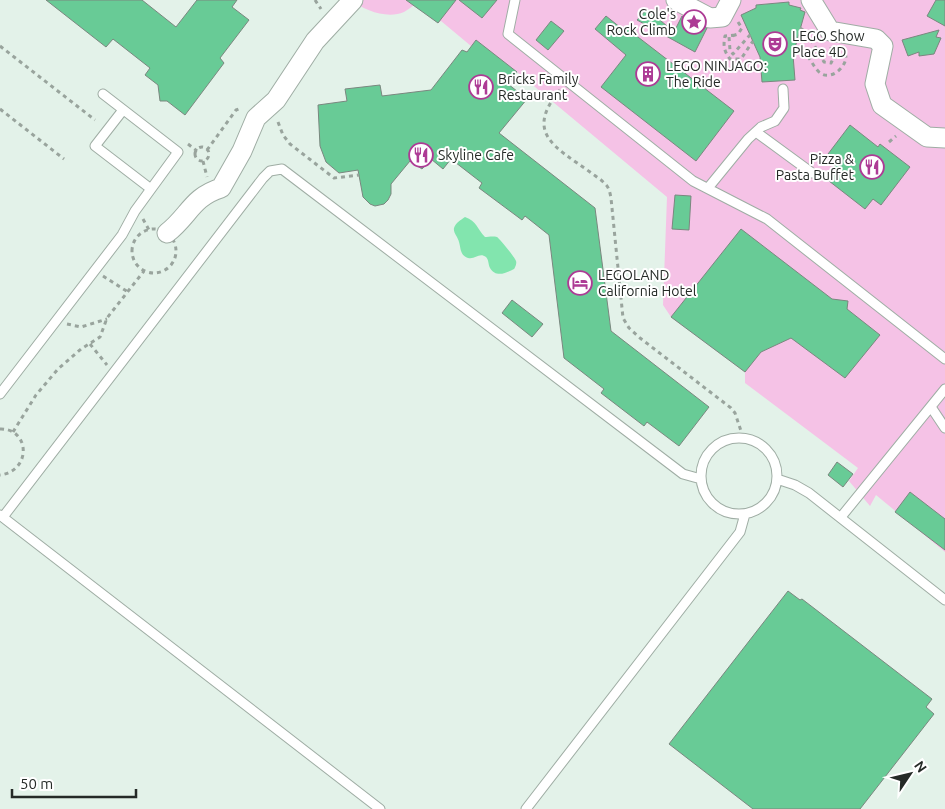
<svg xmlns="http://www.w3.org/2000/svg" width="945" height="809" font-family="Ubuntu,sans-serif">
<rect width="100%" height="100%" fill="#e3f2e9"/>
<!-- green -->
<path fill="#f5c2e6" d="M352 0H945V552L876 495 870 506 849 481 858 468 745 383V372L671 317 663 305 667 197 517 72 476 41 471 46 441 21 438 23 414 5C411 7 408 10 404 12 388 19 364 11 352 0Z"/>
<!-- water -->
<path fill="#82e5ae" d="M465 217C477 221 477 229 485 237 488 237 493 236 497 237 499 238 516 259 516 261 517 263 515 268 514 269 506 273 496 278 490 268 488 264 489 260 486 257 479 252 475 260 468 258 460 255 461 249 459 242 458 237 453 233 454 228 456 222 461 220 465 217Z"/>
<!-- building -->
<path fill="#68cb96" stroke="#7a877f" d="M46 0H142L176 27 197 0H237L232 7 249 20 220 58 224 63 185 115 167 101H160L158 85 145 75 150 68 113 39 106 47Z
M406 0H456L438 23Z
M459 0H497L482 18Z
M936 0H945V26L927 16Z
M789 2V5L801 8 800 10 805 12 793 55 795 80 762 82 760 57 741 15 756 8V5Z
M647 9 674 32 682 16 707 28 695 52 637 20Z
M606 16 621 28 625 27 734 111 696 161 601 87 626 55 595 29Z
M551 21 564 31 548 50 536 40Z
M939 30 936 37 941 38 934 54 919 56V52L908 56 902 40Z
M476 40 517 72 508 84 527 99 499 133 595 208 611 331 709 407 679 446 647 422 644 426 601 393 604 389 564 358 549 235 525 216 522 220 479 188 482 183 451 159 443 169 431 159 422 169 410 161 391 184V194L388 200 384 204 375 206 370 204 363 197 358 170 339 173 326 162 320 146 318 105 347 101 345 89 380 85 382 96 431 90 462 50 467 52Z
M850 125 878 147 880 144 910 167 881 205 873 199 865 209 829 181 837 171 833 167 838 161 828 154Z
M675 195 691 196 689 230 672 229Z
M741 229 832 299 848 301 847 309 880 335 845 378 791 338 761 352 745 372 671 317Z
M512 300 543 324 532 337 502 313Z
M837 462 853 474 843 487 828 475Z
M910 492 945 519V550L895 512Z
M788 591 800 600 802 599 932 699 926 707 934 714 860 809H753L669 744Z"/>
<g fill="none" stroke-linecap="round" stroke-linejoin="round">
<!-- lane casing -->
<g stroke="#9fada4" stroke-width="11">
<path id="lane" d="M515 0 508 34 693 181 767 219 945 359
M103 94 178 152 151 189 95 146 123 110
M756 132 812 173
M708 188 748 139 761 127 775 121 784 108 783 89
M0 394 122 235 135 211 151 189
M931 407 945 428
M701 476a38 38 0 1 1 76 0a38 38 0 1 1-76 0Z
M777 479 795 485 809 493 945 600
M0 515 380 809
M3 517 263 178 270 171 282 169 683 474 701 479
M841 517 945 389
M526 809 740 532 745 514"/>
</g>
<!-- street casing -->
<g stroke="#9fada4" stroke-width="21">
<path id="street" d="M676 0 710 18 722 17 731 0
M811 0 830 31 876 39 883 46 875 84 882 105 927 137 945 138
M167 233C189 216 192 197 221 188L242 151 256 118 276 100 315 41 353 0"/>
</g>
<!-- path -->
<path stroke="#99a49d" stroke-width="3" stroke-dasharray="4 4" stroke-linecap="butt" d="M315 0 321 9
M738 22 742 28 738 34 729 37 730 50 733 54 750 35
M800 28 807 33 824 62 831 63 833 59 831 47
M735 35 725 36C723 46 724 51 730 59H741L753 41
M0 46 95 120
M796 46C809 52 810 63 819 72 829 81 844 70 846 58 846 56 845 53 844 51
M560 90C524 133 555 147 590 172 595 176 601 179 605 184 609 187 610 193 611 198L623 318 629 328 640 338 731 408 735 413 743 437
M0 109 64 159
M278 122 283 135 290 144 334 178 359 175
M889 142 896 136
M188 144 197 151
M195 154a7 7 0 1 1 14 0a7 7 0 1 1-14 0Z
M207 150 236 110 241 108
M203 161 207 177
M143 219 149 230
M132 251a22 22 0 1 1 44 0a22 22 0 1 1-44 0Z
M103 276 128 292
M67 324 81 327 107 319
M90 344 107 365
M0 429C30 428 32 471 0 475
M13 432 36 395 58 369 81 349 100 337 107 318 144 271"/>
<!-- lane -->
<use href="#lane" stroke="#fff" stroke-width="9"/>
<!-- street -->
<use href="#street" stroke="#fff" stroke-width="19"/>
</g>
<!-- icons -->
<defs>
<g id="sight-ring" transform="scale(1.25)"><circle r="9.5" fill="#fff" stroke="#ad3b95" stroke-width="1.5"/><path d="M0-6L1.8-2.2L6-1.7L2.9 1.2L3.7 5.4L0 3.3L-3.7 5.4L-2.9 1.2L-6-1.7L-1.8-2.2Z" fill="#ad3b95"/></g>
<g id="theatre-ring" transform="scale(1.25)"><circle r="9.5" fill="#fff" stroke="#ad3b95" stroke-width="1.5"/><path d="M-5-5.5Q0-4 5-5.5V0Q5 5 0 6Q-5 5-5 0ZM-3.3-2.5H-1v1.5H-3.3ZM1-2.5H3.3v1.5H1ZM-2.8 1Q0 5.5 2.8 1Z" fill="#ad3b95"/></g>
<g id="building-ring" transform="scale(1.25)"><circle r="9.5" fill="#fff" stroke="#ad3b95" stroke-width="1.5"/><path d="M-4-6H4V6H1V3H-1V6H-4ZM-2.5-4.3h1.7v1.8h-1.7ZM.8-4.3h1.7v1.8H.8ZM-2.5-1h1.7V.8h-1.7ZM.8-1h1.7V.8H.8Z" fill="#ad3b95"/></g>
<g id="restaurant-ring" transform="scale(1.25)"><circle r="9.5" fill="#fff" stroke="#ad3b95" stroke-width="1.5"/><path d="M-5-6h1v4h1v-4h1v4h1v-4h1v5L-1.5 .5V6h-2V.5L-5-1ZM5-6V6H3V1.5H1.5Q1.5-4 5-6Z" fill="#ad3b95"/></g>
<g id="hotel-ring" transform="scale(1.25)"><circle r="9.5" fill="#fff" stroke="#ad3b95" stroke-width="1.5"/><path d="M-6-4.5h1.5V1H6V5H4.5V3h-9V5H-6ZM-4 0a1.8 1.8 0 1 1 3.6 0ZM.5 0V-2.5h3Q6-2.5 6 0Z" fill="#ad3b95"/></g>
</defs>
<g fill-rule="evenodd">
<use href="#sight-ring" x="694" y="22"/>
<use href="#theatre-ring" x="775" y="44"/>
<use href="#building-ring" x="648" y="74"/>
<use href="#restaurant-ring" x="481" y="87"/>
<use href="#restaurant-ring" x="421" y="155"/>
<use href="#restaurant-ring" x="872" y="167"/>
<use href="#hotel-ring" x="580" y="283"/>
</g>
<g text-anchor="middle" stroke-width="4" stroke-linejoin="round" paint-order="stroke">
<!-- poi labels -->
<g font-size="14" fill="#252a27" stroke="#fff" text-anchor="start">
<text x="676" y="19" text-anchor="end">Cole's<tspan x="676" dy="16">Rock Climb</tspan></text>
<text x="792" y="41">LEGO Show<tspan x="792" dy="16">Place 4D</tspan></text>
<text x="666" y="71">LEGO NINJAGO:<tspan x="666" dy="16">The Ride</tspan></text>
<text x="498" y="84">Bricks Family<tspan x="498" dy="16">Restaurant</tspan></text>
<text x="438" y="160">Skyline Cafe</text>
<text x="854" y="164" text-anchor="end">Pizza &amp;<tspan x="854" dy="16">Pasta Buffet</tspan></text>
<text x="598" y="280">LEGOLAND<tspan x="598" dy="16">California Hotel</tspan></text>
</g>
</g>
<!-- north arrow -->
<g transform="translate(910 774) rotate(55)" stroke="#ffffff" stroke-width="4" paint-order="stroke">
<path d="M0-4L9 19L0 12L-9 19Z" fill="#252a27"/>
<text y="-8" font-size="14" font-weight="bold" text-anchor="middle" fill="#252a27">N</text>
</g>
<!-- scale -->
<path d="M12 789v8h124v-8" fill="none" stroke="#252a27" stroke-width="2.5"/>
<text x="20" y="789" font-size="15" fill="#252a27" stroke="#ffffff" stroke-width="4" paint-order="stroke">50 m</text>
</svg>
